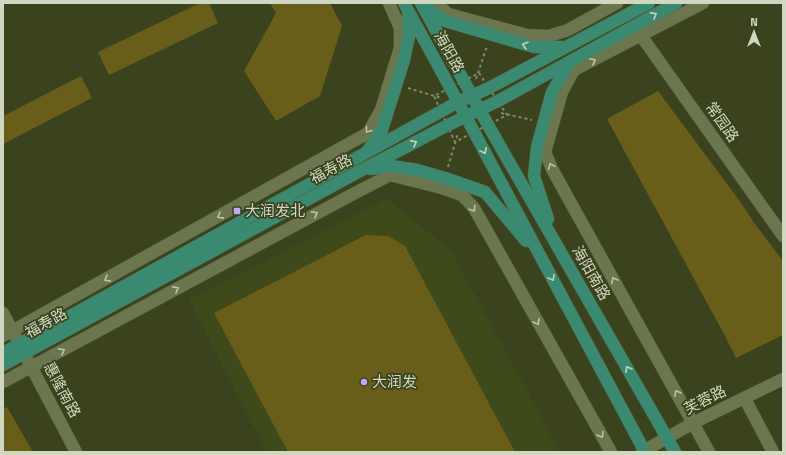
<svg xmlns="http://www.w3.org/2000/svg" width="786" height="455" font-family="'Titillium Web','Noto Sans SC',sans-serif">
<rect width="100%" height="100%" fill="#3a431d"/>
<!-- built -->
<path fill="#3f4a1b" d="M387 199 451 251 560 452H267L189 299Z"/>
<!-- building -->
<path fill="#685e1a" d="M200 3H209L218 23 109 75 98 52Z
M270 3H330L342 26 320 96 276 121 244 71 276 13Z
M81 76 92 98 3 144V116Z
M658 91 739 200 755 224 783 261V335L736 358 724 334 607 119Z
M366 235 388 236 405 246 515 452H288L214 313Z
M7 407 33 452H3V409Z"/>
<g fill="none" stroke-linecap="round" stroke-linejoin="round">
<!-- minor casing -->
<g stroke="#59613f" stroke-width="13">
<path id="minor" d="M436 3 448 14 527 35 549 36 568 30 617 3
M703 3 574 70 562 92 545 152 552 169 709 452
M637 30 783 236
M3 313 76 452
M3 336 368 133 381 110 400 48V28L389 3
M3 382 355 193 390 175 442 188 462 195 474 208 611 452
M745 399 773 452
M642 452 693 423 783 379"/>
</g>
<!-- major casing -->
<g stroke="#59613f" stroke-width="13">
<path id="major" d="M404 3 458 102 645 452
M421 3 488 125 675 452
M424 6 445 21 534 47H561
M368 150 382 130 404 60 409 36 408 15
M371 169 391 166 417 170 445 178 485 192 526 241
M548 219 534 176 537 147 552 92 570 62
M3 353 458 102 489 88 649 3
M3 365 360 171 448 125 498 101 676 3"/>
</g>
<!-- path -->
<path stroke="#7f8869" stroke-width="2" stroke-dasharray="3 3" stroke-linecap="butt" d="M479 73 507 115 455 142 434 96Z
M476 79 487 46
M408 88 441 98
M501 113 532 120
M448 167 458 133"/>
<!-- minor -->
<use href="#minor" stroke="#6b754e" stroke-width="12"/>
<!-- major -->
<use href="#major" stroke="#398a70" stroke-width="12"/>
</g>
<!-- one-way arrows -->
<defs><path id="oneway-chevron" d="M-2-3.5L2.5 0L-2 3.5" fill="none" stroke-width="1.6" stroke-linecap="round" stroke-linejoin="round"/></defs>
<g stroke="#c8d3bd">
<use href="#oneway-chevron" transform="translate(654 15) rotate(-29)"/>
<use href="#oneway-chevron" transform="translate(525 45) rotate(-163)"/>
<use href="#oneway-chevron" transform="translate(414 143) rotate(-28)"/>
<use href="#oneway-chevron" transform="translate(484 151) rotate(62)"/>
<use href="#oneway-chevron" transform="translate(552 278) rotate(62)"/>
<use href="#oneway-chevron" transform="translate(628 369) rotate(-120)"/>
</g>
<g stroke="#bcc3aa">
<use href="#oneway-chevron" transform="translate(593 61) rotate(-27)"/>
<use href="#oneway-chevron" transform="translate(368 130) rotate(128)"/>
<use href="#oneway-chevron" transform="translate(551 166) rotate(-115)"/>
<use href="#oneway-chevron" transform="translate(473 209) rotate(56)"/>
<use href="#oneway-chevron" transform="translate(315 214) rotate(-28)"/>
<use href="#oneway-chevron" transform="translate(220 216) rotate(151)"/>
<use href="#oneway-chevron" transform="translate(107 279) rotate(151)"/>
<use href="#oneway-chevron" transform="translate(614 280) rotate(-119)"/>
<use href="#oneway-chevron" transform="translate(176 289) rotate(-28)"/>
<use href="#oneway-chevron" transform="translate(537 322) rotate(60)"/>
<use href="#oneway-chevron" transform="translate(62 351) rotate(-28)"/>
<use href="#oneway-chevron" transform="translate(677 393) rotate(-119)"/>
<use href="#oneway-chevron" transform="translate(601 435) rotate(60)"/>
</g>
<!-- markers -->
<g fill="#c3a7f2" stroke="#3a431d" stroke-width="1.5">
<rect x="233" y="207" width="8" height="8" rx="2"/>
<circle cx="364" cy="382" r="4"/>
</g>
<g text-anchor="middle" stroke-width="3.5" stroke-linejoin="round" paint-order="stroke">
<!-- street labels -->
<g font-size="15" fill="#d0d7c1" stroke="#3a431d">
<text transform="translate(449 52) rotate(61)" y="5">海阳路</text>
<text transform="translate(722 122) rotate(55)" y="5">常园路</text>
<text transform="translate(331 169) rotate(-28)" y="5">福寿路</text>
<text transform="translate(591 273) rotate(60)" y="5">海阳南路</text>
<text transform="translate(46 323) rotate(-29)" y="5">福寿路</text>
<text transform="translate(62 390) rotate(62)" y="5">惠隆南路</text>
<text transform="translate(705 400) rotate(-27)" y="5">芙蓉路</text>
</g>
<!-- poi labels -->
<g font-size="15" fill="#d0d7c1" stroke="#3a431d" text-anchor="start">
<text x="245" y="216">大润发北</text>
<text x="372" y="387">大润发</text>
</g>
</g>
<!-- border -->
<rect width="786" height="455" fill="none" stroke="#d0d7c1" stroke-width="8"/>
<!-- north arrow -->
<g transform="translate(754 32)" stroke="#3a431d" stroke-width="3" paint-order="stroke">
<path d="M0-3L7 15L0 10L-7 15Z" fill="#d0d7c1"/>
<text y="-6" font-size="11" font-weight="bold" text-anchor="middle" fill="#d0d7c1">N</text>
</g>
</svg>
